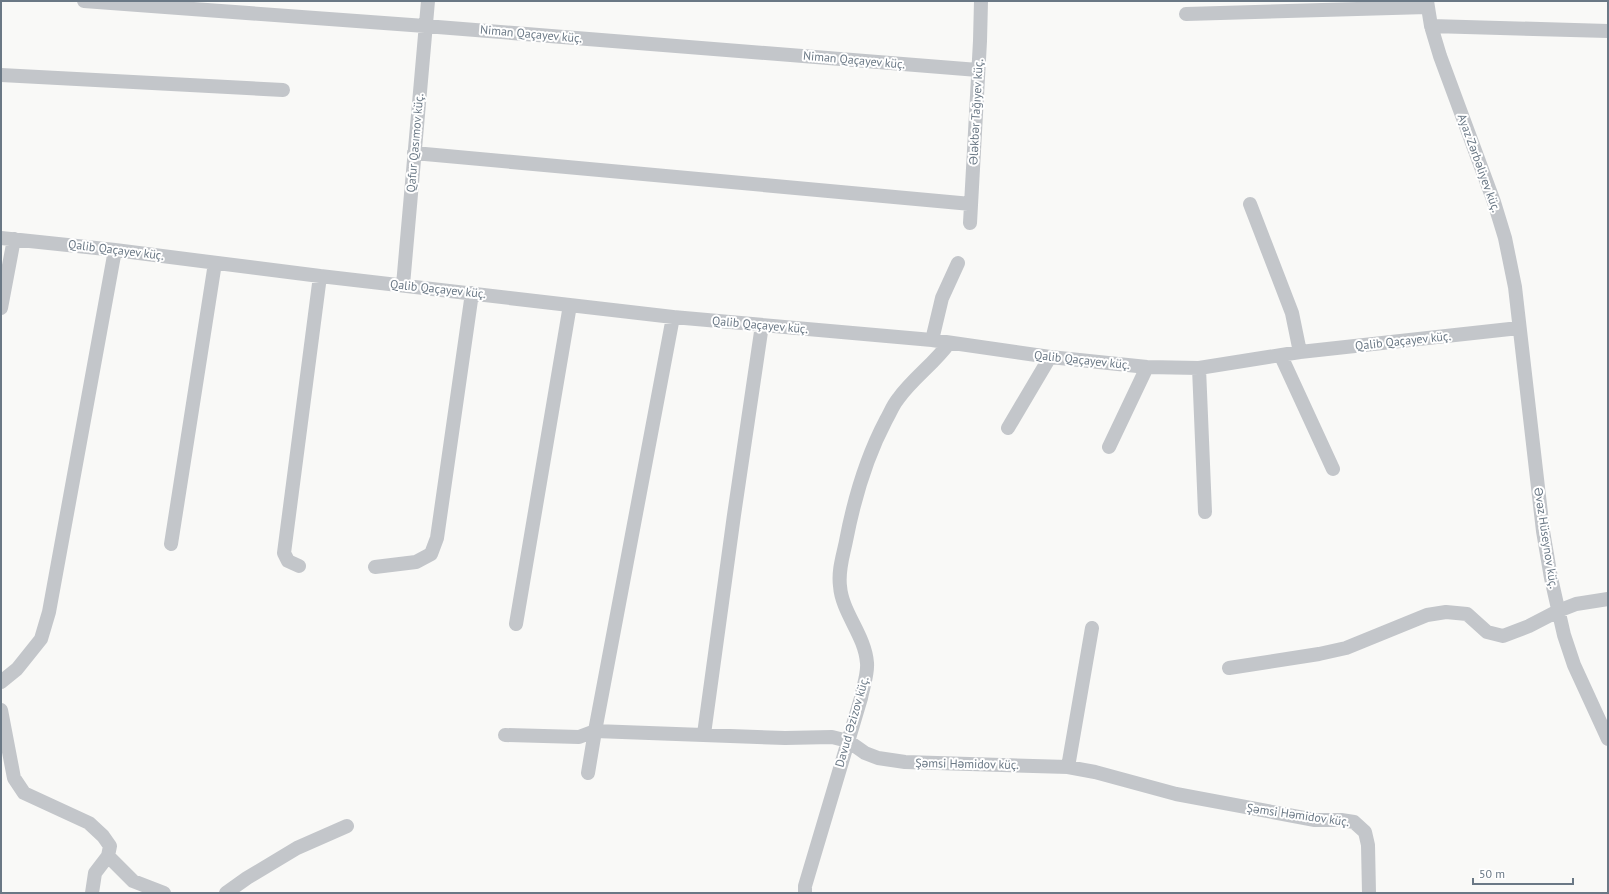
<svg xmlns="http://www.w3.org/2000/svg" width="1609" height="894" font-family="'PT Sans',sans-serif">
<rect width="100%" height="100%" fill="#f9f9f7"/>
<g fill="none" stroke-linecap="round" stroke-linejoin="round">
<!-- minor -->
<path stroke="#c3c6ca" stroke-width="14" d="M84 1 425 26 978 70
M1427 1 1431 26 1440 56 1494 202 1505 238 1515 287 1543 531 1551 578 1564 635 1574 665 1608 739
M1186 14 1427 7
M1431 26 1608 31
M1 75 283 90
M414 153 971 204
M1250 204 1292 313 1300 352
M970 223 980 41 981 1
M1 238 115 250 320 276 673 317 932 340 1050 357 1147 367 1199 368 1300 352 1519 328
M403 285 428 1
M1 308 14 239
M932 340 942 298 958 263
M1281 356 1333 469
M1199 368 1205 512
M1008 428 1050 357
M1109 447 1147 367
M171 544 215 263
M299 566 288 561 284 553 320 276
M375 567 416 562 431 554 437 538 472 293
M516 624 570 305
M1229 668 1319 654 1346 648 1427 615 1446 612 1467 614 1487 632 1503 636 1529 626 1558 611 1576 604 1608 599
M1 682 17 669 41 639 49 612 115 250
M1 710 14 778 24 793 89 823 103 836 110 846 108 856 95 873 92 893
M704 734 734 515 762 325
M505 735 579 737 595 731 785 738 832 737 848 741 865 753 878 758 905 762 1068 767 1095 772 1176 794 1315 820H1341L1354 822 1365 832 1368 845 1369 893
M1068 767 1092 628
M588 773 595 731 673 317
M108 856 133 881 164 893
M226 893 247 878 297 848 347 826
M805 893V886L861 698C863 687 868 674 867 663 865 635 842 613 840 586 838 570 843 556 846 541 854 499 866 458 886 420 890 413 893 405 898 399 913 378 935 363 949 343"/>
</g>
<g text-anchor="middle" stroke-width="4" stroke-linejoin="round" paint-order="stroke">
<!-- street labels -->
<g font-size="12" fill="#6a7885" stroke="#fff">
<text transform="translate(531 34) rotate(5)" y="4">Niman Qaçayev küç.</text>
<text transform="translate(854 60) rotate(5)" y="4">Niman Qaçayev küç.</text>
<text transform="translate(976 112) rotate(-87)" y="4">Ələkbər Tağıyev küç.</text>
<text transform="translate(415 143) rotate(-85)" y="4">Qafur Qasımov küç.</text>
<text transform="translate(1479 163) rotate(70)" y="4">Ayaz Zərbəliyev küç.</text>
<text transform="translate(116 250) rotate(7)" y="4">Qalib Qaçayev küç.</text>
<text transform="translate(438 289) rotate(6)" y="4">Qalib Qaçayev küç.</text>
<text transform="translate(760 325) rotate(5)" y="4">Qalib Qaçayev küç.</text>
<text transform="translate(1403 341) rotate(-6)" y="4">Qalib Qaçayev küç.</text>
<text transform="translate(1082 360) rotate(6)" y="4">Qalib Qaçayev küç.</text>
<text transform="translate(1546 538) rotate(81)" y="4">Əvəz Hüseynov küç.</text>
<text transform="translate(852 722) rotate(-74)" y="4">Davud Əzizov küç.</text>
<text transform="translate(967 764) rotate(1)" y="4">Şəmsi Həmidov küç.</text>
<text transform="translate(1298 815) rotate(8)" y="4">Şəmsi Həmidov küç.</text>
</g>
</g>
<!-- border -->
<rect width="1609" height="894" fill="none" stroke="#6a7885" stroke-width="4"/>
<!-- scale -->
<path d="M1473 878v6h100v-6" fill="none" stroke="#6a7885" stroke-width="2"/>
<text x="1479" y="878" font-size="12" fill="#6a7885" stroke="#ffffff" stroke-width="3" paint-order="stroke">50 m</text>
</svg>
